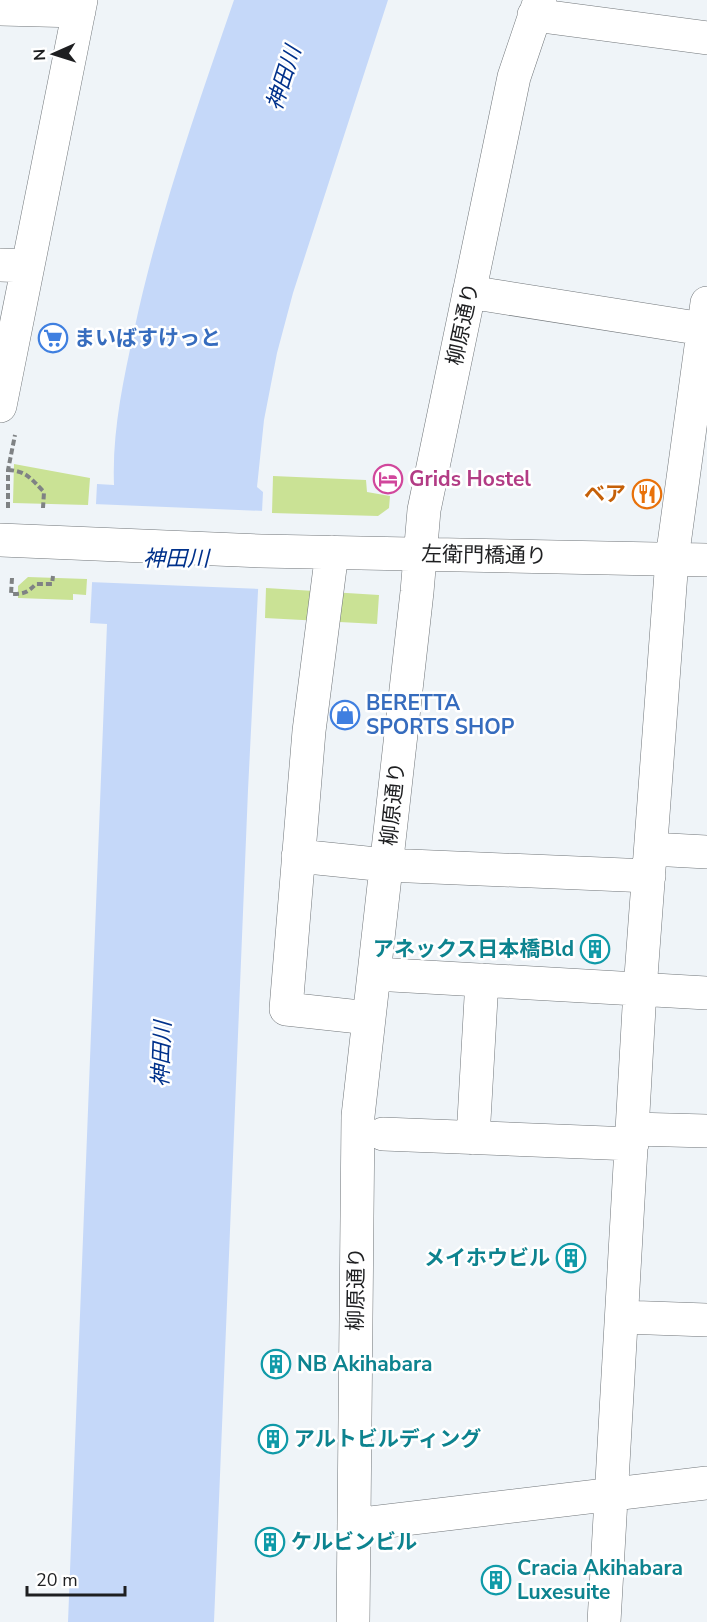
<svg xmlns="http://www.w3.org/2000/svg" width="707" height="1622" font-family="'Nunito Sans','Noto Sans JP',sans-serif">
<rect width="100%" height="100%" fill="#eff4f8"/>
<!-- green -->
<path fill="#cae295" d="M14 464 90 478 88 505 13 503Z
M273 476 366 480 367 492 390 496 389 508 378 516 272 513Z
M28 577 87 579 86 595 73 594V600L18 598V586Z
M266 588 379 595 377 624 265 618Z"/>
<!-- water -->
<path fill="#c5d8f9" d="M234 0H388L293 293 277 353 264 420 257 487 263 492 248 790 214 1622H68L107 624 90 623 97 484 114 485C112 432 123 382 134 331 158 218 196 110 234 0Z"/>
<!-- pier -->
<path fill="#eff4f8" d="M93 504 264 511 260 589 89 582Z"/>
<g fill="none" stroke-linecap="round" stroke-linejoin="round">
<!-- minor casing -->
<g stroke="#71767a" stroke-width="34">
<path id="minor" d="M0 9 79 11
M534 15 707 38
M0 265 28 266
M469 292 703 329
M0 406 81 0
M0 540 261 551 707 560
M332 552 309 731 286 1009 369 1018
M651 849 707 852
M298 856 386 865 649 876
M374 974 707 993
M633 1129 707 1131
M383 1134 632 1144
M473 1138 482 980
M622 1317 707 1320
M354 1525 707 1483
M353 1622 358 1116 417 592 424 510 514 77 540 0
M604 1622 640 990 672 559 707 303"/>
</g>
<!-- path -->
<path stroke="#7f8284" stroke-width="4" stroke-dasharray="6 3" stroke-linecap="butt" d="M8 470C27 471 31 479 44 492L43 508
M8 508V470L15 435
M12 578 11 594C24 594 27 593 36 584H52L53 576"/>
<!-- minor -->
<use href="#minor" stroke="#fff" stroke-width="33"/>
</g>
<!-- icons -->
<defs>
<g id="supermarket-ring" transform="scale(1.5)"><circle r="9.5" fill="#fff" stroke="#3f7fe0" stroke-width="1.5"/><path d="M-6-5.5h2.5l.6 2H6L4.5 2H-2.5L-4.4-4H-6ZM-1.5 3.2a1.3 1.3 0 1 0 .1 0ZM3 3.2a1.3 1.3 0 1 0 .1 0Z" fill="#3f7fe0"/></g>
<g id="hotel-ring" transform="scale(1.5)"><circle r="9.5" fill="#fff" stroke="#d1479c" stroke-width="1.5"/><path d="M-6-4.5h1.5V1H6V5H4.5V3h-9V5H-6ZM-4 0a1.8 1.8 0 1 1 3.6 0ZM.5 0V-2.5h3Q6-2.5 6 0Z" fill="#d1479c"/></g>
<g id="restaurant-ring" transform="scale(1.5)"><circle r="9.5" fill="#fff" stroke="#e8710a" stroke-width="1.5"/><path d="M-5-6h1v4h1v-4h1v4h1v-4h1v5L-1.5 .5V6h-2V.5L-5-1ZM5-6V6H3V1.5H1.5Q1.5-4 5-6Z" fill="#e8710a"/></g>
<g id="shop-ring" transform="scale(1.5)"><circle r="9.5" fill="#fff" stroke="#3f7fe0" stroke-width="1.5"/><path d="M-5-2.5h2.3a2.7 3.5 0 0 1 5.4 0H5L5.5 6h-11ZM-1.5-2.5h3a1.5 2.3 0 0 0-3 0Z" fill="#3f7fe0"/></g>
<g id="building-ring" transform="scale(1.5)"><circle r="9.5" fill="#fff" stroke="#0f9aa8" stroke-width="1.5"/><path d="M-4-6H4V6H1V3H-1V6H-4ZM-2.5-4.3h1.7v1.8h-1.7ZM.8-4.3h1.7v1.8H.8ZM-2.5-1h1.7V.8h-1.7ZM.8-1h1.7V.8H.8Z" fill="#0f9aa8"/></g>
</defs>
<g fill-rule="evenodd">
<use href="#supermarket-ring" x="53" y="338"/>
<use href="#hotel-ring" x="388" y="479"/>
<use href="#restaurant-ring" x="647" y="494"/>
<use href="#shop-ring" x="345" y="715"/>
<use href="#building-ring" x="595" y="949"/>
<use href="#building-ring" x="571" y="1258"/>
<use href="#building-ring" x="276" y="1364"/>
<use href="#building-ring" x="273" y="1439"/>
<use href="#building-ring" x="270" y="1542"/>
<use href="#building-ring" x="496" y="1580"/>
</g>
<g text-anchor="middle" stroke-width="5" stroke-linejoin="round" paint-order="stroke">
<!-- street labels -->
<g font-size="21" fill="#1e1f21" stroke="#fff">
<text transform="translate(463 324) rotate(-78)" y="7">柳原通り</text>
<text transform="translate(484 555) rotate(1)" y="7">左衛門橋通り</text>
<text transform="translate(393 804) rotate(-84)" y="7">柳原通り</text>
<text transform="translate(356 1289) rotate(-89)" y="7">柳原通り</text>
</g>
<!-- shop labels -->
<g font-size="21" font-weight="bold" fill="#366cbe" stroke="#fff" text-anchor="start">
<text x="74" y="345">まいばすけっと</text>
<text x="366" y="710">BERETTA<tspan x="366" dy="24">SPORTS SHOP</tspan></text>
</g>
<!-- hotel labels -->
<g font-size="21" font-weight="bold" fill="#b23c85" stroke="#fff" text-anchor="start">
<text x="409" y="486">Grids Hostel</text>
</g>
<!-- food labels -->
<g font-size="21" font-weight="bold" fill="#c56008" stroke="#fff" text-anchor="end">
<text x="626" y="501">ベア</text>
</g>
<!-- culture labels -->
<g font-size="21" font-weight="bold" fill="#0d838f" stroke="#fff" text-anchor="start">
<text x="574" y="956" text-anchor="end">アネックス日本橋Bld</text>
<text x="550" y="1265" text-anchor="end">メイホウビル</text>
<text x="297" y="1371">NB Akihabara</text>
<text x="294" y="1446">アルトビルディング</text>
<text x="291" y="1549">ケルビンビル</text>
<text x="517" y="1575">Cracia Akihabara<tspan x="517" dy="24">Luxesuite</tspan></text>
</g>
<!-- water labels -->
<g font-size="22" font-style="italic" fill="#00318b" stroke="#fff">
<text transform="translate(283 78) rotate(-72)" y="8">神田川</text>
<text x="176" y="566">神田川</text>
<text transform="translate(161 1054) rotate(-88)" y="8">神田川</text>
</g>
</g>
<!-- north arrow -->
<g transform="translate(54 54) rotate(267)" stroke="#ffffff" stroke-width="4.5" paint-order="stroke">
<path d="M0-4.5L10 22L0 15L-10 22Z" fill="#1e1f21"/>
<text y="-9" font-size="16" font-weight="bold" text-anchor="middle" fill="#1e1f21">N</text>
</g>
<!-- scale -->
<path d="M27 1586v9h98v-9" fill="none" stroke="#1e1f21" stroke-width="3"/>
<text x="36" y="1586" font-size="18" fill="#1e1f21" stroke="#ffffff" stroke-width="4.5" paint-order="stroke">20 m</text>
</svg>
